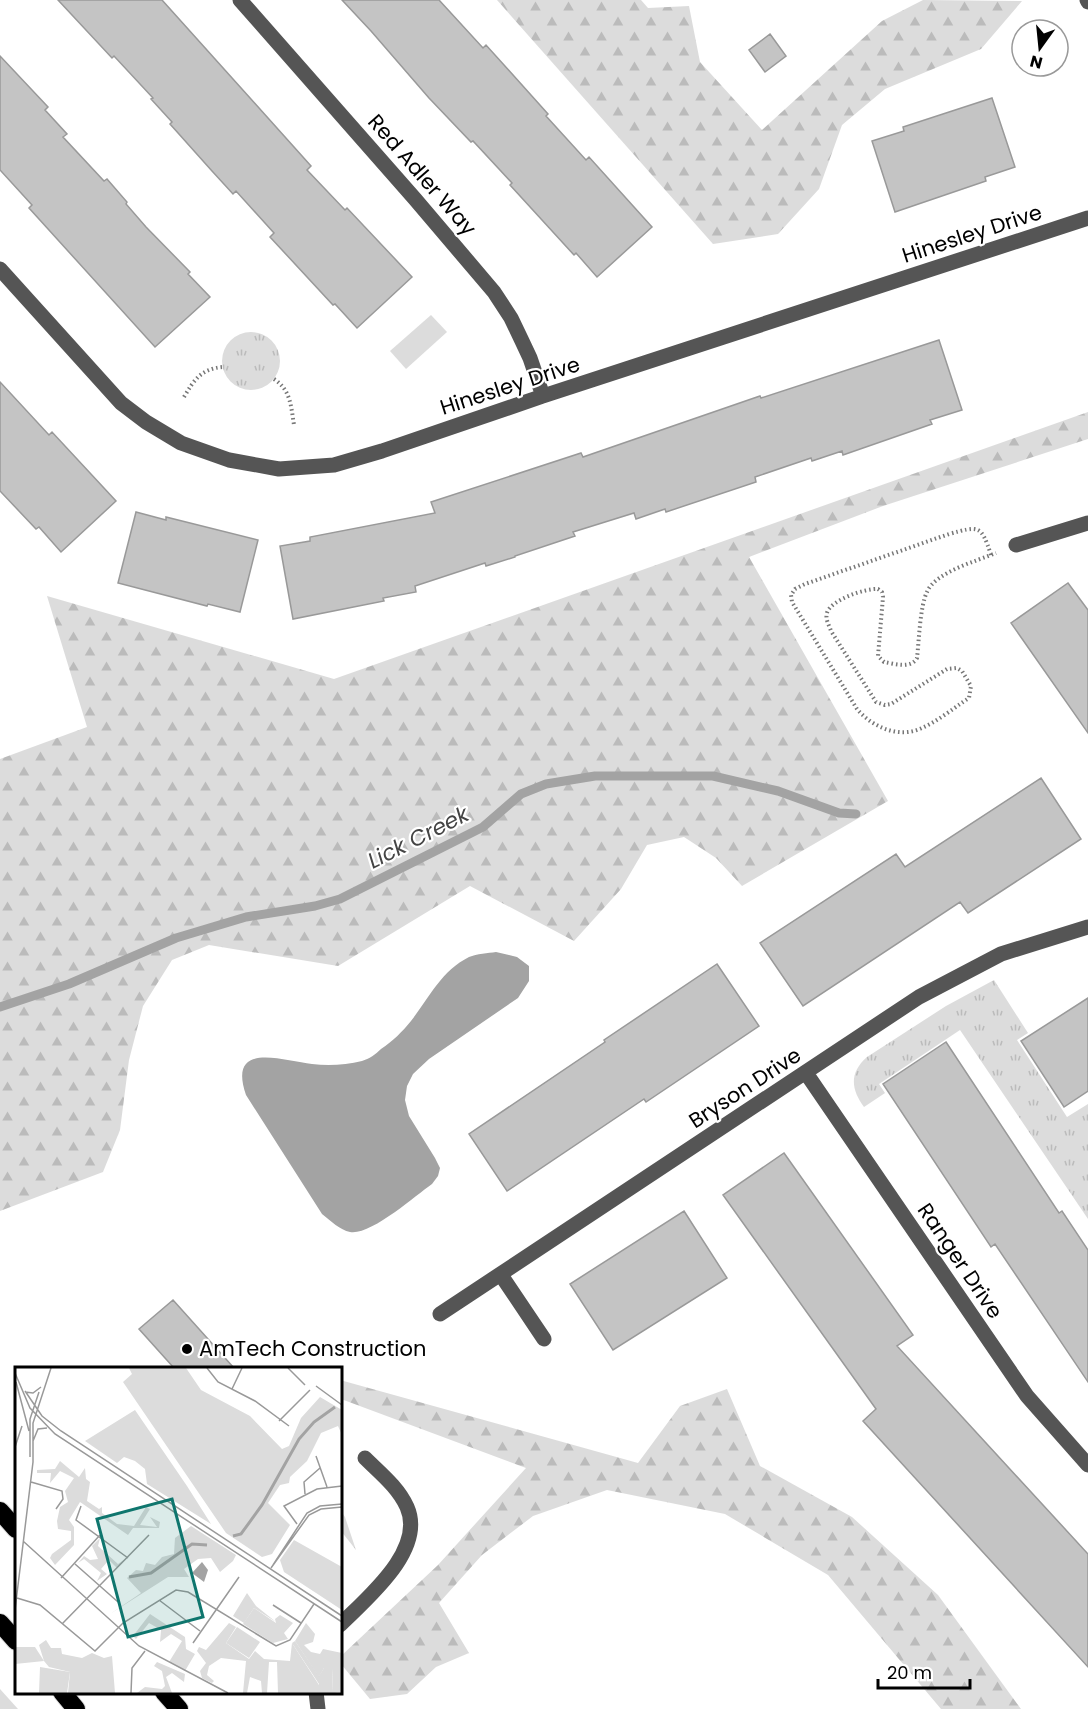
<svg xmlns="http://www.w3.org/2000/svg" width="1088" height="1709" font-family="Poppins,sans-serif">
<defs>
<pattern id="grass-tufts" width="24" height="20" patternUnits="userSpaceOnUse" patternTransform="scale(1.5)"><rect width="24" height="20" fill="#dcdcdc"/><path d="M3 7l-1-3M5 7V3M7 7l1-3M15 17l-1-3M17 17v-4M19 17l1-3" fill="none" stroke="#bbb"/></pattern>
<pattern id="forest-firs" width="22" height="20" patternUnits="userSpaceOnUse" patternTransform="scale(1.5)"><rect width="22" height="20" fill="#dcdcdc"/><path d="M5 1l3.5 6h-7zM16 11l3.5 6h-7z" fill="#bbb"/></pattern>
</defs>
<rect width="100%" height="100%" fill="#fff"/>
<!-- grass -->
<path fill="url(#grass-tufts)" d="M222 361a29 29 0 1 1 58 0a29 29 0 1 1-58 0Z
M994 980 1028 1033 1017 1040 1067 1117 1088 1104V1219L960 1030 879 1084 885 1093 864 1107C851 1089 849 1073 867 1057L946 1006Z"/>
<!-- forest -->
<path fill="url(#forest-firs)" d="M497 0H641L648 8 689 6 700 62 762 130 882 21 923 0 1022 1 981 49 885 89 842 125 819 189 778 234 713 244Z
M1088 412V439L883 506 749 557 888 801 742 886 716 858 684 837 647 845 621 889 574 941 470 886 338 966 209 945 172 960 143 1006 129 1060 120 1130 103 1172 0 1211V759L87 727 47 596 334 679Z
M340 1380 638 1463 680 1406 727 1389 760 1466 852 1517 938 1595 1021 1709H941L828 1575 725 1514 607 1490 533 1516 482 1555 439 1603 469 1653 436 1667 407 1694 370 1699 341 1664V1656L438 1565 526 1468 341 1399Z
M341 1511 345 1517 356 1550 341 1531Z
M0 1689 18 1709H0Z"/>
<!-- garden -->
<path fill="#dcdcdc" d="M431 315 447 332 406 369 390 351Z"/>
<!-- water -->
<path fill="#a3a3a3" d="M496 952 517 957 529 966V981L518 998 429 1059 413 1074 407 1086 405 1100 409 1116 435 1158 440 1168 438 1176 432 1184C415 1196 370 1236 350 1232 340 1230 331 1221 322 1214L246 1095C227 1040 283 1061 312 1064 328 1066 346 1065 362 1061 369 1059 376 1054 381 1049 393 1041 402 1032 411 1021 429 998 441 971 469 957 477 954 488 953 496 952Z"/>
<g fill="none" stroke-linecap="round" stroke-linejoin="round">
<!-- stream -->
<path stroke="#a3a3a3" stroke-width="9" d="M0 1007 69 984 176 938 246 917 315 906 340 899 483 827 521 794 546 784 595 776H713L778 791 839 813 856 814"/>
</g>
<!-- building -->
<path fill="#c4c4c4" stroke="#999" stroke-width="1.5" d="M58 0H162L311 166 307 170 345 210 347 208 412 277 357 328 335 304 333 305 270 237 274 233 236 191 233 194 212 171 170 124 172 122 151 99 153 98 114 56 112 58Z
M342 0H439L483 48 486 45 548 114 546 116 586 160 589 157 652 227 597 277 576 253 574 255 510 185 512 183 473 141 471 142 429 98 371 31Z
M770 34 786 56 765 72 749 50Z
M0 56 48 107 45 110 67 134 63 137 104 181 107 179 127 202 126 204 146 227 190 272 188 274 210 297 155 347 29 208 32 205 0 170Z
M992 98 1015 167 985 177 986 181 895 212 872 141 904 131 903 127Z
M939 340 962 410 930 420 932 424 843 455 842 451 812 461 811 458 755 477 756 482 666 512 665 509 636 519 634 513 573 532 575 536 515 556V557L486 566 485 563 415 586 416 592 383 598 384 601 293 619 280 546 310 541V537L435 513 431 502 581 453 583 457 760 396 761 398Z
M0 382 49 435 52 432 116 501 61 552 39 527 36 529 0 491Z
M136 512 166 520V517L258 540 240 612 208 604 207 606 118 583Z
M1068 583 1088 610V733L1011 623Z
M1041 778 1081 839 968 913 960 902 803 1006 760 943 896 854 905 867Z
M717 964 759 1026 646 1102 644 1099 507 1191 469 1134 605 1042 604 1040Z
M1088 998V1091L1064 1107 1021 1041Z
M946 1042 1059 1213 1062 1211 1088 1250V1382L995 1244 991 1247 883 1084Z
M784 1153 913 1335 897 1346 1088 1554V1667L863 1421 876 1409 723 1195Z
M684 1211 727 1278 613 1350 570 1284Z
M173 1300 234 1368H174L139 1329Z"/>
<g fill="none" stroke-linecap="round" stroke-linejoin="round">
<!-- highway casing -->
<g stroke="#dbdbdb" stroke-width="20">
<path id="highway" d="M0 1511 16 1529
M0 1623 16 1641
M62 1692 76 1709
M164 1692 179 1709"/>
</g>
<!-- path -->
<path stroke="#777" stroke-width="4" stroke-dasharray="1.5 3" stroke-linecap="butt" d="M274 379C291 390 291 407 294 425
M184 397C194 380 201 369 222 367
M991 555C981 524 979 526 949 534L805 584 795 589 791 595 792 602 857 709C872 727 899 739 922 728 936 722 950 711 963 702L969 698 971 686 962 671 957 668 947 669 891 704 885 705 876 702 831 631C829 625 825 619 827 613 830 600 866 588 878 589L882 592 883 597 878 656 884 662C895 664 911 669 917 658 919 641 920 606 927 592 935 572 977 561 996 553"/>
<!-- minor -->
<path stroke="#555" stroke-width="15" d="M240 0 415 199 494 292 511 318 522 341 530 358 543 396
M1087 0 1088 2
M0 269 121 403 146 422 181 443 229 460 279 469 334 465 382 451 543 396 1088 218
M1016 545 1088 523
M806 1073 1027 1396 1088 1465
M501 1275 544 1339
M440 1314 919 997 1001 954 1088 927
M340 1625C367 1598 426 1550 407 1507 398 1487 380 1473 365 1458
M316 1692 318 1709"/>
<!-- highway -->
<use href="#highway" stroke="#000" stroke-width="18"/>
</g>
<!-- markers -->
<circle fill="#000" stroke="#fff" stroke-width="2" cx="187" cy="1349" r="6"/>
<g text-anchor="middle" stroke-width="4.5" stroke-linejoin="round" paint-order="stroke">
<!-- street labels -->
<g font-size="21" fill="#000" stroke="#fff">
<text transform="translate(422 175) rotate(49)" y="7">Red Adler Way</text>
<text transform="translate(972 234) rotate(-18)" y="7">Hinesley Drive</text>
<text transform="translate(510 386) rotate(-18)" y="7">Hinesley Drive</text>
<text transform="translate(745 1088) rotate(-33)" y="7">Bryson Drive</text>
<text transform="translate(960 1261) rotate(56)" y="7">Ranger Drive</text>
</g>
<!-- poi labels -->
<g font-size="21" fill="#000" stroke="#fff" text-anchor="start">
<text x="199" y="1356">AmTech Construction</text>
</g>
<!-- water labels -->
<g font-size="22" font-style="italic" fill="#444" stroke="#fff">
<text transform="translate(418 837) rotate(-27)" y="8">Lick Creek</text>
</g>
</g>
<!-- overview -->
<g transform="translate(15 1367)">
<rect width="327" height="327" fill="#fff"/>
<path d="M85 171 83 179 103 197 110 192 102 201 94 193 86 202 92 207 82 214 86 206 69 192 63 196 69 189 75 193 83 192 77 179ZM239 241 261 256 260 252 265 248 278 256 269 266 273 272 258 276 228 257ZM222 260 245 275 234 291 211 276ZM280 274 304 309 309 301H318L317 324 323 326H304V317L277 276ZM25 300 55 305 52 326H24Z" fill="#dcdcdc"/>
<path d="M114 1H171L186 23 235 49 267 82 274 79 286 51 305 30 327 43V68L323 59 306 66 292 94 275 110 274 116 265 118 253 136 275 158 257 187 247 190 211 166 108 15 117 7ZM120 43 172 119 196 157 132 117 130 102 120 94 109 90 102 96 70 74ZM45 94 64 110 70 101 71 112 75 115 72 134 84 142 87 140V146L102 157 119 159 131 140 135 142 125 158 142 160 135 150 145 155 144 161H118L113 168 65 135 54 153 59 160V178L40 198 35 191 37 187 56 173V164L43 162 42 154 45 140 53 135 50 124 59 111 45 104 35 116 36 106H22V103L40 102ZM176 159 221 188 218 194 205 205 196 191 183 192 169 202 174 210H153L95 247 126 226 112 211 121 203 128 204 131 196 140 198 147 190 159 187 160 171ZM279 173 327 200V243L269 205 265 193ZM232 226 241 239 261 255 239 241 229 256 218 249ZM135 247 170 270 171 282 180 287 170 304 154 295 167 274 156 267 145 275 146 263 134 256 121 272 118 269ZM214 256 221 260 211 276 234 292 240 284 249 292 275 294 277 276 304 318V326H263L262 295H254L252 326H247L246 314 235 310 232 326H228L231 294 206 291 194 299 192 308 199 314 197 316 187 311 185 304 191 296 182 284 184 280 191 283ZM291 256 300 267 298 275 289 278 296 285 305 287 308 282 327 286V326L317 325 318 301H309L304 310 280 274ZM31 273 36 281H46L47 287 67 291 77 286 89 291 97 289 100 326H53L55 305 34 300 29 294 24 278ZM142 295 170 307 169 315 157 306 151 310 157 326H168H122L130 320 147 322 150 319 147 304 139 299Z" fill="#dcdcdc"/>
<path d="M0 280H20L29 294 0 297Z" fill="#dcdcdc"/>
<path d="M31 302 51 305 48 326H27Z" fill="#dcdcdc"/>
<path d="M187 195 193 203 189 215 177 206Z" fill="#a3a3a3"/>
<path fill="none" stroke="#a3a3a3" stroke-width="3" d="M218 169 226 167 247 138 284 72 299 55 320 40M114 210 136 206 177 177 192 178"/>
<path fill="none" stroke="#999" stroke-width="1.5" d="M192 1 203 15 240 34 274 59M273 1 290 18M0 6 15 41 40 67 327 255M1 15 14 64M301 19 327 38M217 22 227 1M10 24 27 49 46 64 327 249M10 25 18 26 26 20M264 54 295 23M18 74 23 62 32 61M0 80 7 59M301 89 312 120M15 90V52L24 25M16 115 47 124 48 132 41 142M290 127 289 115 305 101M66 139 61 153 113 191M282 157 269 139 302 122 327 119M8 174 124 279 213 326M60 197 103 235M258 198 292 146 305 139 327 137M256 201 294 148 306 142 327 140M46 211 85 168M2 231 25 238 80 284 108 256 161 223 173 225 261 279 275 273 299 237M144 233 185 264M258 238 286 256M0 243 18 95V56L36 1M47 257 134 168M178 276 224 210M116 326 117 301 130 284"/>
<path fill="#0f766e" fill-opacity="0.15" stroke="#0f766e" stroke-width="3" d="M157 132 188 250 113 270 82 152Z"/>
<rect width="327" height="327" fill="none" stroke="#000" stroke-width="3"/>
</g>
<!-- north arrow -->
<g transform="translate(1040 48) rotate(195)"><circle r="28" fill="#ffffff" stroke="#999999" stroke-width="1.5"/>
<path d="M0-4.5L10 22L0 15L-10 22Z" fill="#000000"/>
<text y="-9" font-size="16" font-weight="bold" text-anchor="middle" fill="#000000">N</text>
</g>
<!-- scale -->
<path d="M878 1679v9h92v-9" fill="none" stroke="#000000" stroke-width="3"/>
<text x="887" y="1679" font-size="18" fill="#000000" stroke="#ffffff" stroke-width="4.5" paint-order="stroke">20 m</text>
</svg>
